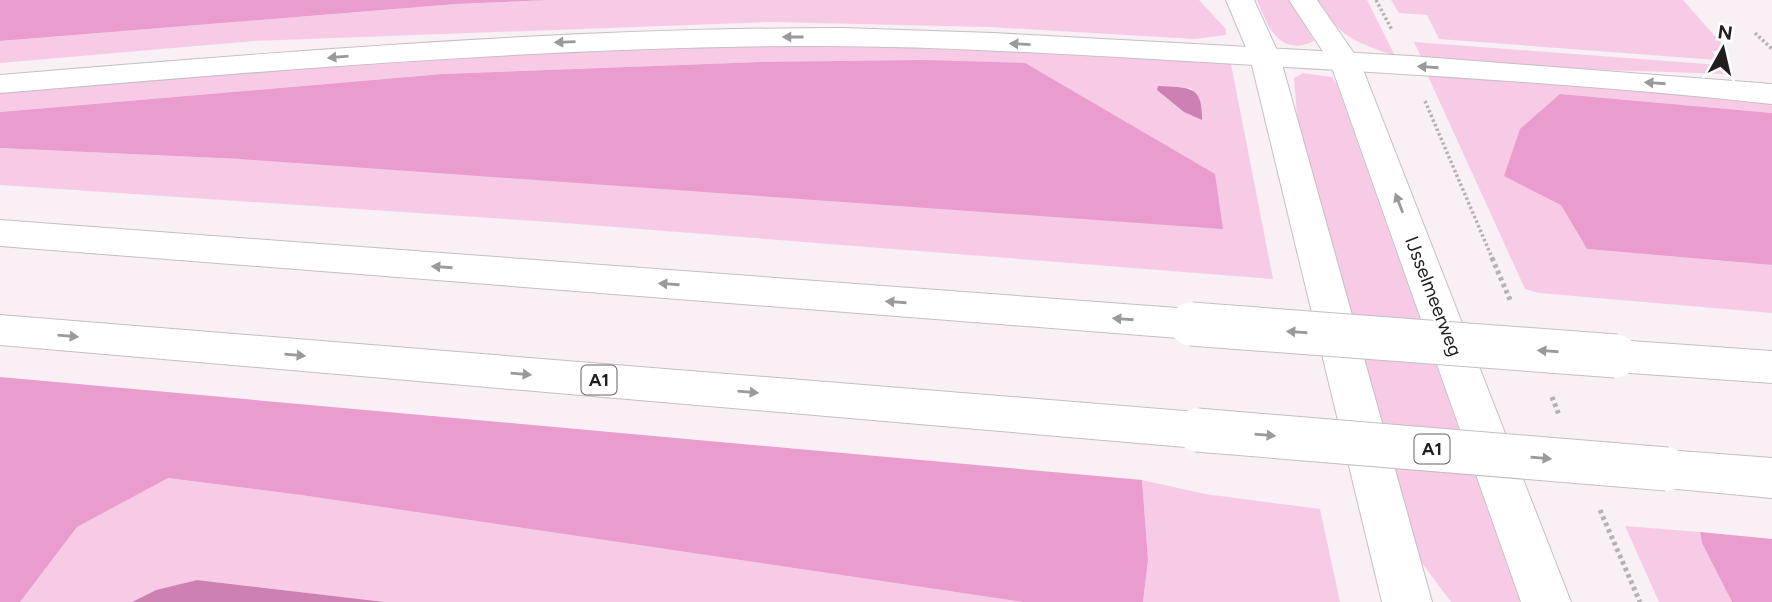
<svg xmlns="http://www.w3.org/2000/svg" width="1772" height="602" font-family="Figtree,sans-serif">
<rect width="100%" height="100%" fill="#f8f0f5"/>
<!-- green -->
<path fill="#f7cbe6" fill-rule="evenodd" d="M549 0H1199L1226 29V35L1195 39 989 27 772 22 254 41 0 63V41L456 4Z
M1257 0H1291L1314 41C1279 58 1267 25 1257 0Z
M1317 0H1367L1395 56C1352 40 1343 40 1317 0Z
M1391 0H1683L1728 51H1712L1717 60 1439 39 1427 15 1399 13Z
M1414 42 1720 65 1725 74 1524 67 1422 59Z
M842 45 1012 51 1231 64 1273 279 564 223 0 185V148L240 159 1024 63 760 62 442 74 0 112V89C280 65 560 48 842 45ZM1158 87 1191 88 1202 107V120Z
M1303 73 1332 77 1337 85 1520 602H1451L1419 559 1298 127 1294 78Z
M1427 74 1772 102V113L1560 94 1561 205 1587 249 1772 265V313L1539 293 1525 289Z
M167 478 308 496 1023 602H385L197 580 156 590 132 602H20L77 527Z
M1142 480 1205 494 1320 509 1340 602H1143L1148 560Z
M1625 526 1700 532 1702 543 1732 602H1659Z"/>
<!-- forest -->
<path fill="#e99ccd" d="M0 0H549L456 4 0 41Z
M925 60 1025 63 1215 174 1223 229 240 159 0 148V112L442 74 760 62Z
M1560 94 1772 113V265L1587 249 1561 205 1504 176 1520 129Z
M0 377 1142 480 1148 560 1143 602H1023L308 496 168 478 77 527 20 602H0Z
M1700 532 1772 539V602H1732L1702 543Z"/>
<!-- water -->
<path fill="#cc81b2" d="M1158 86C1188 88 1203 84 1202 120L1184 112 1157 90Z
M197 580 385 602H132L156 590Z"/>
<g fill="none" stroke-linecap="round" stroke-linejoin="round">
<!-- secondary casing -->
<g stroke="#c5bec2" stroke-width="2">
<path id="secondary" d="M1226 0H1254L1280 57 1432 602H1382L1250 57Z
M1289 0H1317L1360 62 1571 602H1521L1330 62Z"/>
</g>
<!-- highway casing -->
<g stroke="#c5bec2" stroke-width="2">
<path id="highway" d="M842 28 993 33 1411 56 1772 84V104C1588 84 1405 74 1220 63 1078 55 935 45 792 46 528 48 264 71 0 93V75C280 52 561 28 842 28Z
M0 220 1191 309 1205 313 1211 324 1205 335 1191 339 0 246Z
M0 315 1197 412 1212 417 1219 430 1212 443 1197 448 0 345Z
M1616 340 1772 351V383L1616 372 1602 367 1596 356 1602 345Z
M1667 450 1772 458V498L1667 488 1651 483 1645 469 1651 455Z"/>
</g>
<!-- path-far1 -->
<path stroke="#b6afb3" stroke-width="3.5" stroke-dasharray="2.5 2.5" stroke-linecap="butt" d="M1376 0 1392 30
M1755 33 1772 49
M1425 101 1493 260"/>
<!-- path -->
<path stroke="#b6afb3" stroke-width="5" stroke-dasharray="3.5 3.5" stroke-linecap="butt" d="M1492 258 1511 302
M1552 397 1559 415
M1600 510 1640 602"/>
<!-- secondary -->
<use href="#secondary" fill="#fff" fill-rule="evenodd"/>
<!-- highway -->
<use href="#highway" fill="#fff" fill-rule="evenodd"/>
<!-- highway-bridge casing -->
<g stroke="#c5bec2" stroke-width="45" stroke-linecap="butt">
<path id="highway-bridge" d="M1191 324 1616 356
M1197 430 1667 469"/>
</g>
<!-- highway-bridge -->
<use href="#highway-bridge" stroke="#fff" stroke-width="43"/>
</g>
<!-- one-way arrows -->
<defs><path id="oneway-solid" d="M-6-.8H1V-3.2L6.5 0L1 3.2V.8H-6Z" transform="scale(1.75)"/></defs>
<g fill="#9b9a9a">
<use href="#oneway-solid" transform="translate(793 37) rotate(180)"/>
<use href="#oneway-solid" transform="translate(565 42) rotate(178)"/>
<use href="#oneway-solid" transform="translate(1020 44) rotate(-177)"/>
<use href="#oneway-solid" transform="translate(338 57) rotate(175)"/>
<use href="#oneway-solid" transform="translate(1428 67) rotate(-176)"/>
<use href="#oneway-solid" transform="translate(1655 83) rotate(-176)"/>
<use href="#oneway-solid" transform="translate(1399 203) rotate(-111)"/>
<use href="#oneway-solid" transform="translate(442 267) rotate(-176)"/>
<use href="#oneway-solid" transform="translate(669 284) rotate(-176)"/>
<use href="#oneway-solid" transform="translate(896 302) rotate(-176)"/>
<use href="#oneway-solid" transform="translate(1123 319) rotate(-176)"/>
<use href="#oneway-solid" transform="translate(1297 332) rotate(-176)"/>
<use href="#oneway-solid" transform="translate(68 336) rotate(5)"/>
<use href="#oneway-solid" transform="translate(1548 351) rotate(-176)"/>
<use href="#oneway-solid" transform="translate(295 355) rotate(5)"/>
<use href="#oneway-solid" transform="translate(521 374) rotate(5)"/>
<use href="#oneway-solid" transform="translate(748 392) rotate(5)"/>
<use href="#oneway-solid" transform="translate(1265 435) rotate(5)"/>
<use href="#oneway-solid" transform="translate(1541 458) rotate(5)"/>
</g>
<g text-anchor="middle" stroke-width="5" stroke-linejoin="round" paint-order="stroke">
<!-- shield labels -->
<g fill="#fff" stroke="#646262" stroke-width="2">
<rect x="581.5" y="365.5" width="35" height="29" rx="5"/>
<rect x="1414.5" y="434.5" width="35" height="29" rx="5"/>
</g>
<g font-size="18" font-weight="bold" fill="#211e1f">
<text x="599" y="386">A1</text>
<text x="1432" y="455">A1</text>
</g>
<!-- street labels -->
<g font-size="19" fill="#211e1f" stroke="#fff">
<text transform="translate(1434 296) rotate(69)" y="7">IJsselmeerweg</text>
</g>
</g>
<!-- north arrow -->
<g transform="translate(1723 49) rotate(8)" stroke="#ffffff" stroke-width="5" paint-order="stroke">
<path d="M0-5L12 26L0 18L-12 26Z" fill="#211e1f"/>
<text y="-10" font-size="19" font-weight="bold" text-anchor="middle" fill="#211e1f">N</text>
</g>
</svg>
